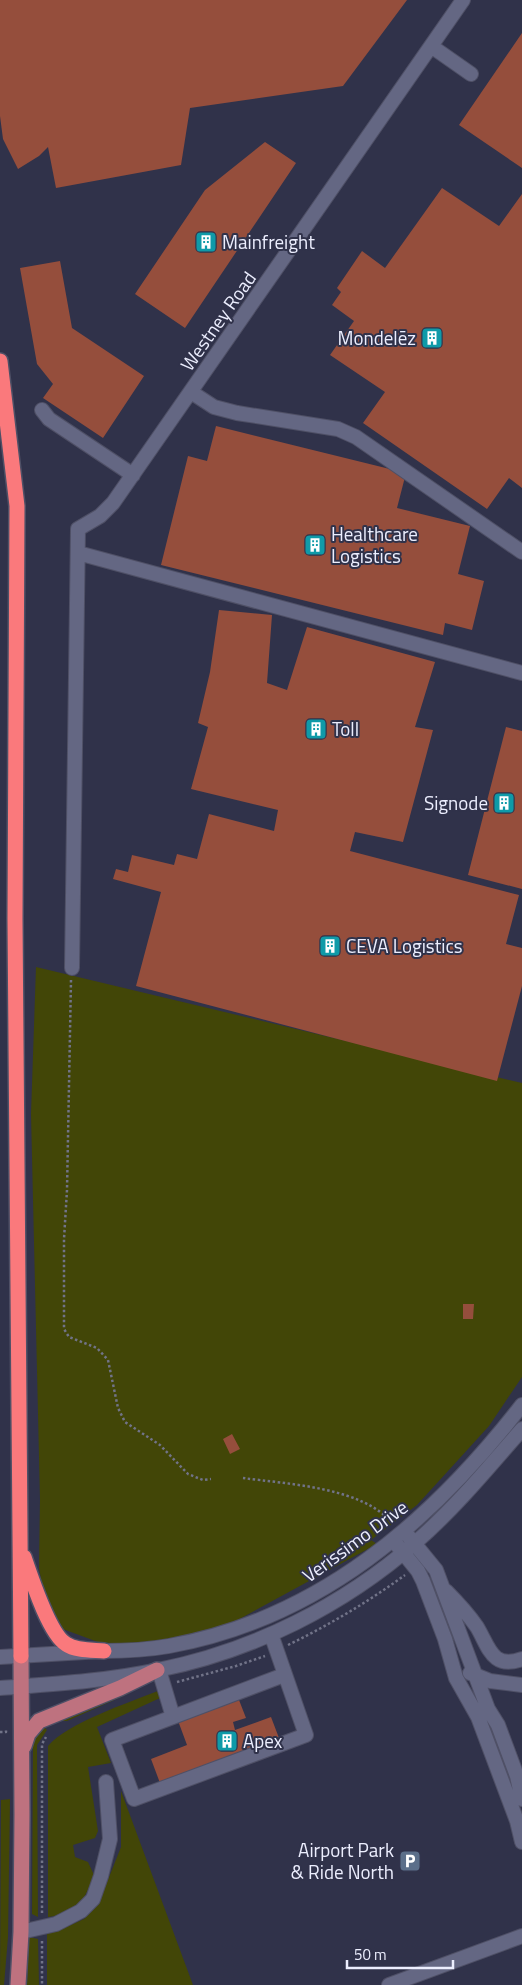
<svg xmlns="http://www.w3.org/2000/svg" width="522" height="1985" font-family="'Titillium Web',sans-serif">
<rect width="100%" height="100%" fill="#30324a"/>
<!-- green -->
<path fill="#424607" d="M36 967 522 1083V1377L489 1426 417 1505 371 1540 377 1544 223 1628 154 1642 124 1644 98 1642 60 1628 44 1595 39 1568 40 1499 31 1114Z
M130 1690V1693L67 1721H60V1716Z
M158 1691 160 1698 97 1727 111 1763 88 1767 98 1831 95 1838 73 1845 75 1857 88 1862 94 1875C84 1902 77 1913 48 1917V1746C67 1723 128 1703 158 1691Z
M43 1726 47 1730 37 1745 38 1917 32 1914 33 1740Z
M121 1791 193 1985H47V1933L64 1928 84 1919 98 1905 121 1847Z
M10 1799 8 1937 4 1985H0L1 1800Z
M29 1937 38 1939 39 1985H27Z"/>
<!-- building -->
<path fill="#954e3c" d="M0 0H407L343 86 190 108 181 165 56 188 48 147 39 156 18 169 3 139 0 116Z
M522 33V168L459 125Z
M265 142 296 163 185 328 135 294 205 190Z
M442 188 499 226 522 194V488L509 478 487 509 363 423 385 392 330 355 354 321 332 305 341 292 337 288 362 251 385 268Z
M60 261 72 328 144 376 103 438 43 398 53 384 37 364 20 268Z
M216 426 406 473 397 508 470 526 458 574 484 581 472 630 445 623 443 635 161 565 188 456 207 461Z
M219 610 272 615 267 683 287 690 307 627 435 662 415 727 433 730 403 842 355 832 350 851 519 895 506 944 522 948V986L497 1081 136 986 161 892 113 879 116 869 128 872 132 855 174 865 177 854 197 859 209 814 274 831 278 810 191 789 208 727 198 723 210 672Z
M506 727 522 731V889L468 875Z
M463 1304H474L473 1319H463Z
M232 1434 240 1449 230 1454 223 1439Z
M239 1700 246 1718 233 1722 235 1730 271 1717 279 1738 160 1783 151 1759 187 1745 177 1718Z"/>
<g fill="none" stroke-linecap="round" stroke-linejoin="round">
<!-- minor casing -->
<g stroke="#4f5066" stroke-width="16">
<path id="minor" d="M431 46 471 74
M191 392 214 407 237 413 338 429 356 437 522 552
M42 410 49 419 133 475
M78 553 522 673
M72 968 78 529 100 516 113 503 463 0
M409 1537 436 1570 488 1709 498 1725 517 1776 522 1799
M397 1545 418 1571 423 1581 445 1639 456 1678 478 1717 517 1821 522 1842
M446 1591C457 1602 468 1614 477 1627 489 1647 492 1670 522 1659
M271 1634 306 1735 134 1799 112 1740 284 1675
M0 1657C34 1655 68 1653 102 1651 124 1651 147 1650 169 1646 319 1619 431 1522 522 1405
M159 1670 173 1717
M470 1673 490 1681 522 1685
M0 1688C53 1684 106 1681 158 1670 253 1651 343 1606 416 1542 455 1508 488 1468 522 1429
M21 1932 56 1924 81 1911 93 1899 101 1876 110 1839 106 1782
M389 1985 522 1936"/>
</g>
<!-- major casing -->
<g stroke="#4f5066" stroke-width="18">
<path id="major" d="M24 1746 28 1734 39 1721 120 1688 157 1670
M18 1985 21 1932 22 1814 21 1656"/>
</g>
<!-- highway casing -->
<g stroke="#4f5066" stroke-width="18">
<path id="highway" d="M0 361 17 506 15 919 21 1656
M24 1557C31 1577 49 1634 66 1644 76 1651 92 1650 104 1651"/>
</g>
<!-- path -->
<path stroke="#717388" stroke-width="2.5" stroke-dasharray="2.5 2.5" stroke-linecap="butt" d="M71 980 67 1190 64 1239V1329L69 1337 97 1348 108 1360 118 1408 125 1422 160 1445 188 1474 203 1480 211 1479
M243 1478C287 1484 362 1487 392 1523
M288 1645C329 1625 368 1602 405 1575
M177 1682 236 1666 265 1656
M0 1732H6V1730
M42 1913V1744L46 1737
M42 1941V1985"/>
<!-- minor -->
<use href="#minor" stroke="#646783" stroke-width="14"/>
<!-- major -->
<use href="#major" stroke="#be727f" stroke-width="15"/>
<!-- highway -->
<use href="#highway" stroke="#fa797c" stroke-width="15"/>
</g>
<!-- icons -->
<defs>
<g id="building-square" transform="scale(1.125)"><rect x="-9" y="-9" width="18" height="18" rx="4" fill="#0f9aa8" stroke="#30324a"/><path d="M-4-6H4V6H1V3H-1V6H-4ZM-2.5-4.3h1.7v1.8h-1.7ZM.8-4.3h1.7v1.8H.8ZM-2.5-1h1.7V.8h-1.7ZM.8-1h1.7V.8H.8Z" fill="#fff"/></g>
<g id="parking-square" transform="scale(1.125)"><rect x="-9" y="-9" width="18" height="18" rx="4" fill="#5c6f8a" stroke="#30324a"/><path d="M-3.5-5.5H1a3.5 3.5 0 0 1 0 7H-1V5.5H-3.5ZM-1-3.4V-.6H.8a1.4 1.4 0 0 0 0-2.8Z" fill="#fff"/></g>
</defs>
<g fill-rule="evenodd">
<use href="#building-square" x="206" y="242"/>
<use href="#building-square" x="432" y="338"/>
<use href="#building-square" x="315" y="545"/>
<use href="#building-square" x="316" y="729"/>
<use href="#building-square" x="504" y="803"/>
<use href="#building-square" x="330" y="946"/>
<use href="#building-square" x="227" y="1741"/>
<use href="#parking-square" x="410" y="1861"/>
</g>
<g text-anchor="middle" stroke-width="4" stroke-linejoin="round" paint-order="stroke">
<!-- poi labels -->
<g font-size="19" fill="#eceefe" stroke="#30324a" text-anchor="start">
<text x="222" y="249">Mainfreight</text>
<text x="416" y="345" text-anchor="end">Mondelēz</text>
<text x="331" y="541">Healthcare<tspan x="331" dy="22">Logistics</tspan></text>
<text x="332" y="736">Toll</text>
<text x="488" y="810" text-anchor="end">Signode</text>
<text x="346" y="953">CEVA Logistics</text>
<text x="243" y="1748">Apex</text>
<text x="394" y="1857" text-anchor="end">Airport Park<tspan x="394" dy="22">&amp; Ride North</tspan></text>
</g>
<!-- street labels -->
<g font-size="19" fill="#eceefe" stroke="#30324a">
<text transform="translate(218 321) rotate(-55)" y="7">Westney Road</text>
<text transform="translate(355 1541) rotate(-36)" y="7">Verissimo Drive</text>
</g>
</g>
<!-- scale -->
<path d="M347 1960v8h106v-8" fill="none" stroke="#eceefe" stroke-width="2.5"/>
<text x="354" y="1960" font-size="15" fill="#eceefe" stroke="#30324a" stroke-width="4" paint-order="stroke">50 m</text>
</svg>
